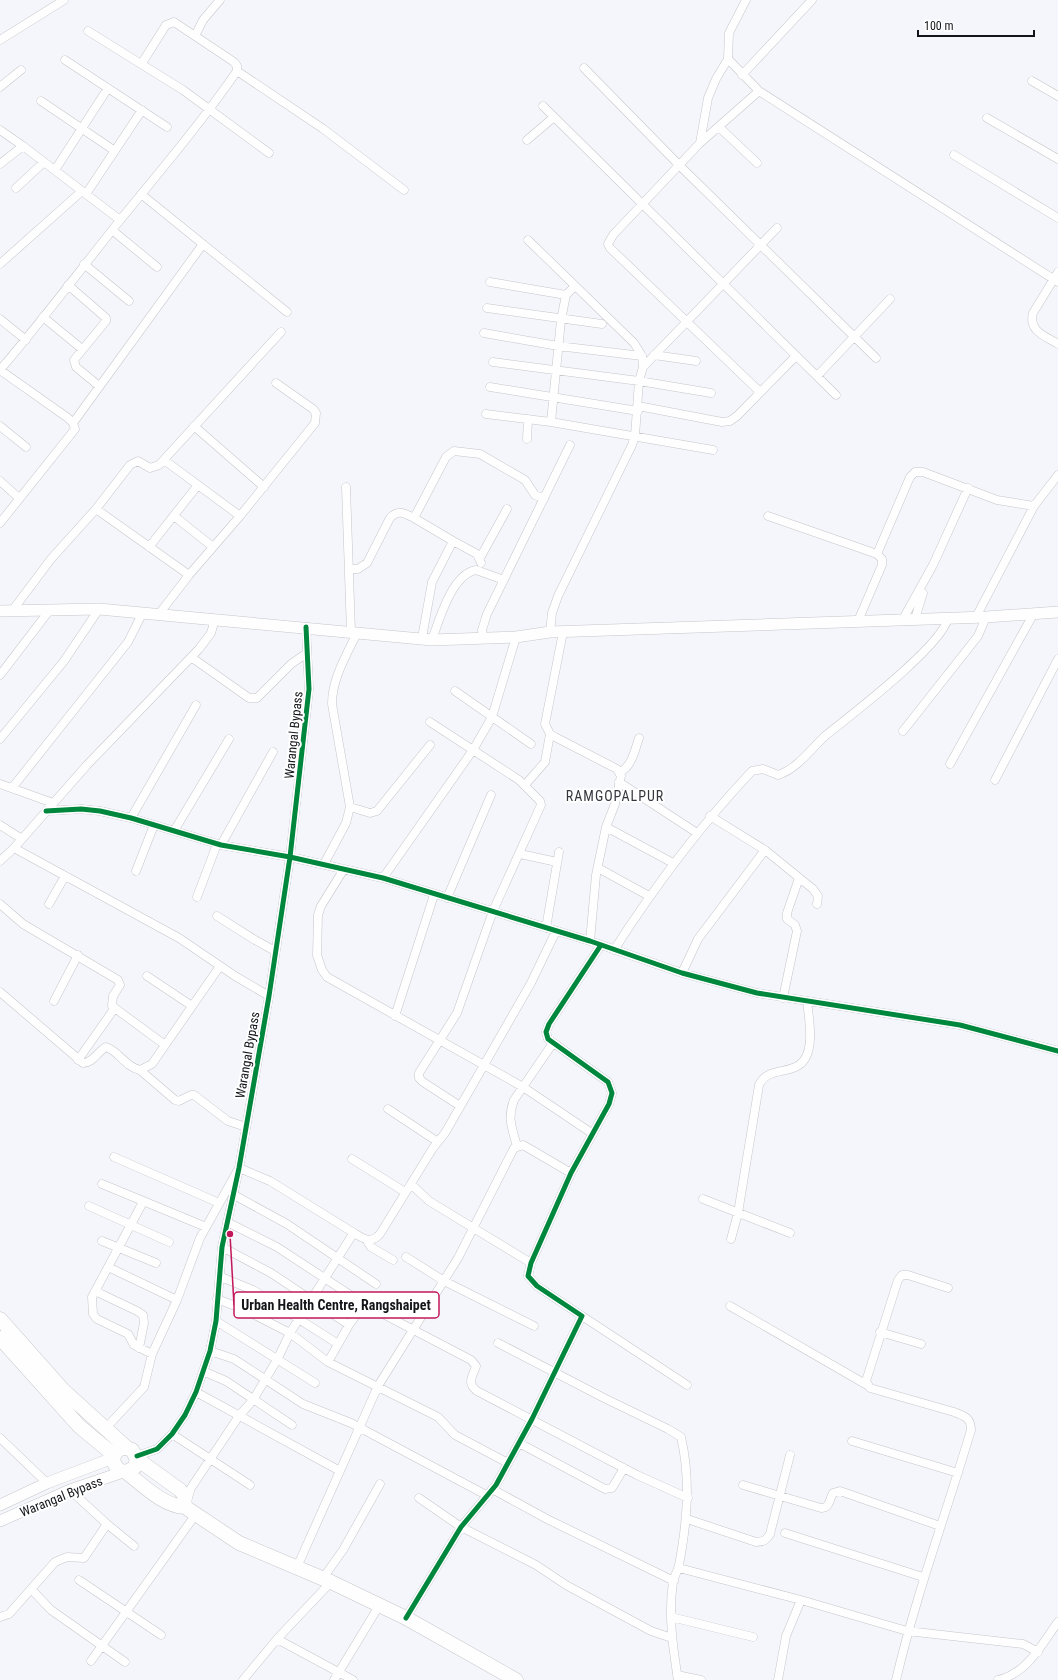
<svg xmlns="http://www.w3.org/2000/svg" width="1058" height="1680" font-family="'Roboto Condensed',sans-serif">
<rect width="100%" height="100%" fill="#f5f6fb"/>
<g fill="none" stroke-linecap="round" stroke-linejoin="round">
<!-- street casing -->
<g stroke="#c5c6ca" stroke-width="9">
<path id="street" d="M746 0 729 33 728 59 716 79 708 98 700 143 613 235 608 244 610 248 760 392
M88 31 183 90 269 153
M0 40 64 0
M65 60 167 127
M142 63 166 25 174 22 195 36
M584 68 680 166 876 358
M237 71 322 128 404 190
M742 75 812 0
M1032 81 1058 96
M0 87 21 70
M759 91 1058 282
M41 101 115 151
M543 106 836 395
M987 118 1058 159
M719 127 757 163
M0 130 23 146 120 220
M527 140 554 117
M700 143 759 91 728 59
M954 155 1058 218
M0 164 23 146
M55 170 108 88
M16 188 44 162
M86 194 142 110
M141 194 287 312
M112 230 157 267
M528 240 634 343 642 356 643 367 639 381 635 436 632 445 558 596 552 613 550 632
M0 264 82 191
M84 264 129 301
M1058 272 1033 313C1028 331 1045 336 1058 344
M490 282 566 295
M68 285 106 318V321L74 360 76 367 99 386
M487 308 602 324
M43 317 82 349
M0 319 26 340
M484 333 558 346 642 356
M654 355 696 361
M493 362 639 381 711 393
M643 367 777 228
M0 370C42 321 81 269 121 219 161 170 201 123 237 71V66L234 62 195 36 203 20 220 0
M0 370 68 418 73 423 75 429 0 523
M817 376 890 299
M490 387 638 411
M638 406 722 422 730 421 737 416 796 356
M486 414 551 422 713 450
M551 422 561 320 566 295 575 286
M73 423 203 244
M0 426 26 447
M194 426 264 487
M527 439 528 419
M164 460 240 516
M0 481 19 498
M346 487 351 632
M96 509 189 575
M174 516 213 547
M768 516 877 554
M453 541 477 554 481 563
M149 547 198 485
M480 558 507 509
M349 569H358L367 563 390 518C398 509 404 513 414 518
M12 611 51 559 96 509 130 465 138 461 150 468 159 465 281 332
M159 614 189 575 240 516 315 423 316 413 313 409 276 383
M976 617 1034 506 1058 475
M903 619 933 565 968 488
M915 619 923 593
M858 621 882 565V559L877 554 910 477 915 472H923L997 500 1034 506
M563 632 545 724 550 734 555 737 617 769 621 776 615 804 606 827 596 875 590 941
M422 638 432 582 453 541 414 518 446 457 454 451 480 454 525 480 535 495 544 499
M483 638 482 630 487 614 570 445
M432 640C439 620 452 574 476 570L504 580
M191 657 249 698H257L291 664 307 653
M0 675 49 611
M455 691 531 744
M430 722 519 780 540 801 541 805 493 911 457 1013 419 1073V1078L423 1082 460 1106
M903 731 978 636 986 617
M0 739 64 661 99 609
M950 764 1034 613
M620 772C632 767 635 749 639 738
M995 780 1058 659
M619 782 697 833
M0 784 53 803
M525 785 545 762 550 734
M12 788 128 642 143 612
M350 807 370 813 377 811 430 745
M46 811 81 809 100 811 131 818 221 845 290 857 383 878 590 941 682 973 757 993 960 1025 1058 1051
M131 818 196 705
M0 825 22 839
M606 827 673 863
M174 831 229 739
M221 845 273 752
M14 848 179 938 235 976 269 996
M765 850 813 889 818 896 817 904
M520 854 557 862
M0 861 14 848 87 765 199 649 211 633 215 619
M324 864 346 823 350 807 332 704C332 679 346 656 357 633
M598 868 649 896
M344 869 321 906 318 915 317 955 322 970 327 977 523 1087 593 1134
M136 871 154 825
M383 878 473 750 492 717 516 637
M197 897 217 844
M447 898 491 795
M0 904 23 924 118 980 120 985 113 996 112 1006 165 1045
M49 904 65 876
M217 916 255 940 275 951
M546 928 559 852
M614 950C655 886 700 826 752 771L763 769 778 775C797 769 811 749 825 736 851 715 942 646 948 618
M682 973 698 939 765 850 710 816
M147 976 192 1006
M0 992 83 1063C93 1063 97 1052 106 1047 119 1051 125 1067 140 1070L152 1064 220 966
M783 998 797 931 795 925 787 919V913L799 878
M54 1001 78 955
M395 1016 434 895
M78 1060 114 1009
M140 1070 175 1100 179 1101 191 1095H194L228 1121 246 1127
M388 1109 438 1142
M517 1146C512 1128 507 1118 514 1100L553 1043
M114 1157 219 1203
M352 1159 405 1192
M102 1184 206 1227
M411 1184 429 1201 531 1263
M234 1195 287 1224 376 1284
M703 1199 790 1233
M143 1202 92 1297 93 1314 97 1319 128 1334 134 1345 152 1354
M89 1206 169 1242
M227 1222 277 1247 364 1304 471 1360 476 1366C473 1376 466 1383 477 1391L637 1475 688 1498
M731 1239 738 1213 759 1085C767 1068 786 1074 799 1065 816 1054 809 1018 807 1002
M102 1241 156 1263
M367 1241 371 1247 393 1260
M222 1247 271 1273 349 1325
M406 1257 444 1281 534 1326
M108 1267 177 1300
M221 1277 253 1290 338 1344
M95 1291 137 1311 143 1315 144 1323 139 1348
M217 1299 243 1309 290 1333 328 1362 438 1417 455 1435 508 1463
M730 1306 867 1385
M582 1316 687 1385
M216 1321 315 1383
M880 1332 921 1344
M498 1343 604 1398 668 1429 681 1437C691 1480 687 1523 679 1565 678 1571 674 1576 673 1582 668 1615 673 1648 678 1680
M210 1351 234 1359 303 1404 351 1423 488 1496
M328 1362 349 1325 364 1304
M205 1372 226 1381 292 1425
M196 1392 340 1471
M105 1429 144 1387 152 1354 177 1300 200 1238 239 1168 270 1181 354 1233
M172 1434 250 1485
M0 1438 47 1483
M852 1441 958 1473
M519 1443 605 1489 612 1488 624 1468
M137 1456 157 1449 172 1434 185 1415 196 1392 210 1351 216 1321 222 1247 239 1168 269 996 290 857 309 689 306 627
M743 1485 821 1508C830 1508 829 1500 833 1493L840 1491 940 1526
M492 1489 547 1519 674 1581
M419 1498 461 1527 536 1565 566 1585 651 1631 672 1638
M187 1501 191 1488 239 1416 253 1400 277 1360 290 1333 351 1237 354 1233C364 1239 371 1244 380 1234L433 1148 445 1133 531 983 556 931
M687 1519 756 1542C764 1542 766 1540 770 1534L790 1455
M107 1524 134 1546
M785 1533 923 1577
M297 1567 378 1386 458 1258 514 1148 523 1145 571 1173
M679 1568 801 1600
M323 1578 343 1550 380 1484
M79 1580 161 1635
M32 1590 51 1610 125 1662
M0 1617 9 1614 55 1562 67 1557 84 1558 107 1524 70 1490
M671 1617 753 1637
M406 1618 461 1527 496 1485 532 1419 582 1316 537 1286 528 1276 531 1263 571 1173 609 1104 612 1093 608 1082 548 1039 546 1032 549 1024 601 945
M277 1639 353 1680
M91 1661 196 1514
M677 1675 701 1680
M243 1680 277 1639 331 1582
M334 1680 379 1606
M778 1680 786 1636 801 1600 907 1631 1023 1644 1038 1652
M896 1680C916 1595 946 1514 971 1430 971 1418 965 1416 954 1412L870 1388 866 1381 898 1280 902 1275H908L948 1288
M998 1680C1028 1673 1041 1645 1058 1622"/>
</g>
<!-- secondary casing -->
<g stroke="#c5c6ca" stroke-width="12">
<path id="secondary" d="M0 611 99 609 432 640 516 637 550 632 986 617 1058 612
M0 1505 47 1483 113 1458
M0 1521 70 1490 123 1472"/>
</g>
<!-- highway casing -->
<g stroke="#c5c6ca" stroke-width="15">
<path id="highway" d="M0 1319 63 1390 127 1448
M0 1338 79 1426 114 1455
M137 1459 135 1467 126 1472 118 1470 113 1461C114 1450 122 1445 132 1450L137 1459 180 1490 184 1495 185 1507
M126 1472C143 1485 163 1506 185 1507L239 1543 331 1582 406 1618 516 1680"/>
</g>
<!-- street -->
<use href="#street" stroke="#fefefe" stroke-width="8"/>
<!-- secondary -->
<use href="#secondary" stroke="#fefefe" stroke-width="11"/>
<!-- highway -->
<use href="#highway" stroke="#fefefe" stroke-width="14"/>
<!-- cycleway casing -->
<g stroke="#fff" stroke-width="8">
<path id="cycleway" d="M46 811 81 809 100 811 131 818 221 845 290 857 383 878 590 941 682 973 757 993 960 1025 1058 1051
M137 1456 157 1449 172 1434 185 1415 196 1392 210 1351 216 1321 222 1247 239 1168 269 996 290 857 309 689 306 627
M406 1618 461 1527 496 1485 532 1419 582 1316 537 1286 528 1276 531 1263 571 1173 609 1104 612 1093 608 1082 548 1039 546 1032 549 1024 601 945"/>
</g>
<!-- cycleway -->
<use href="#cycleway" stroke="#00873e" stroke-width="5"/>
</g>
<g text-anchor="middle" stroke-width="4" stroke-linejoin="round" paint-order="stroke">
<!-- street labels -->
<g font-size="13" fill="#141519" stroke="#fff">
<text transform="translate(293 735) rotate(-84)" y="5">Warangal Bypass</text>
<text transform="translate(247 1055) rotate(-80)" y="5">Warangal Bypass</text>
<text transform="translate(61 1496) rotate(-22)" y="5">Warangal Bypass</text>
</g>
<!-- neighbourhood labels -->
<g font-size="14" letter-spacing="1" fill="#34363e" stroke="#fff">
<text x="615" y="801">RAMGOPALPUR</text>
</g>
</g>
<!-- callouts -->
<path fill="none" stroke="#c2185b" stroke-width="1.5" d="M230 1234L234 1305"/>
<circle fill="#c2185b" stroke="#fff" stroke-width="1.5" cx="230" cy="1234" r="4"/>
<rect fill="#fff" stroke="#c2185b" stroke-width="1.5" x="234" y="1292" width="205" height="26" rx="4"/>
<g font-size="14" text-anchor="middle" font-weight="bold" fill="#141519">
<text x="336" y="1310">Urban Health Centre, Rangshaipet</text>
</g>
<!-- scale -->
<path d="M918 30v6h116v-6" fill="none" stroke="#141519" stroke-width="2"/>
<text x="924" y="30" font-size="12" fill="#141519" stroke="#ffffff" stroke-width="3" paint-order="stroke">100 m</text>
</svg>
